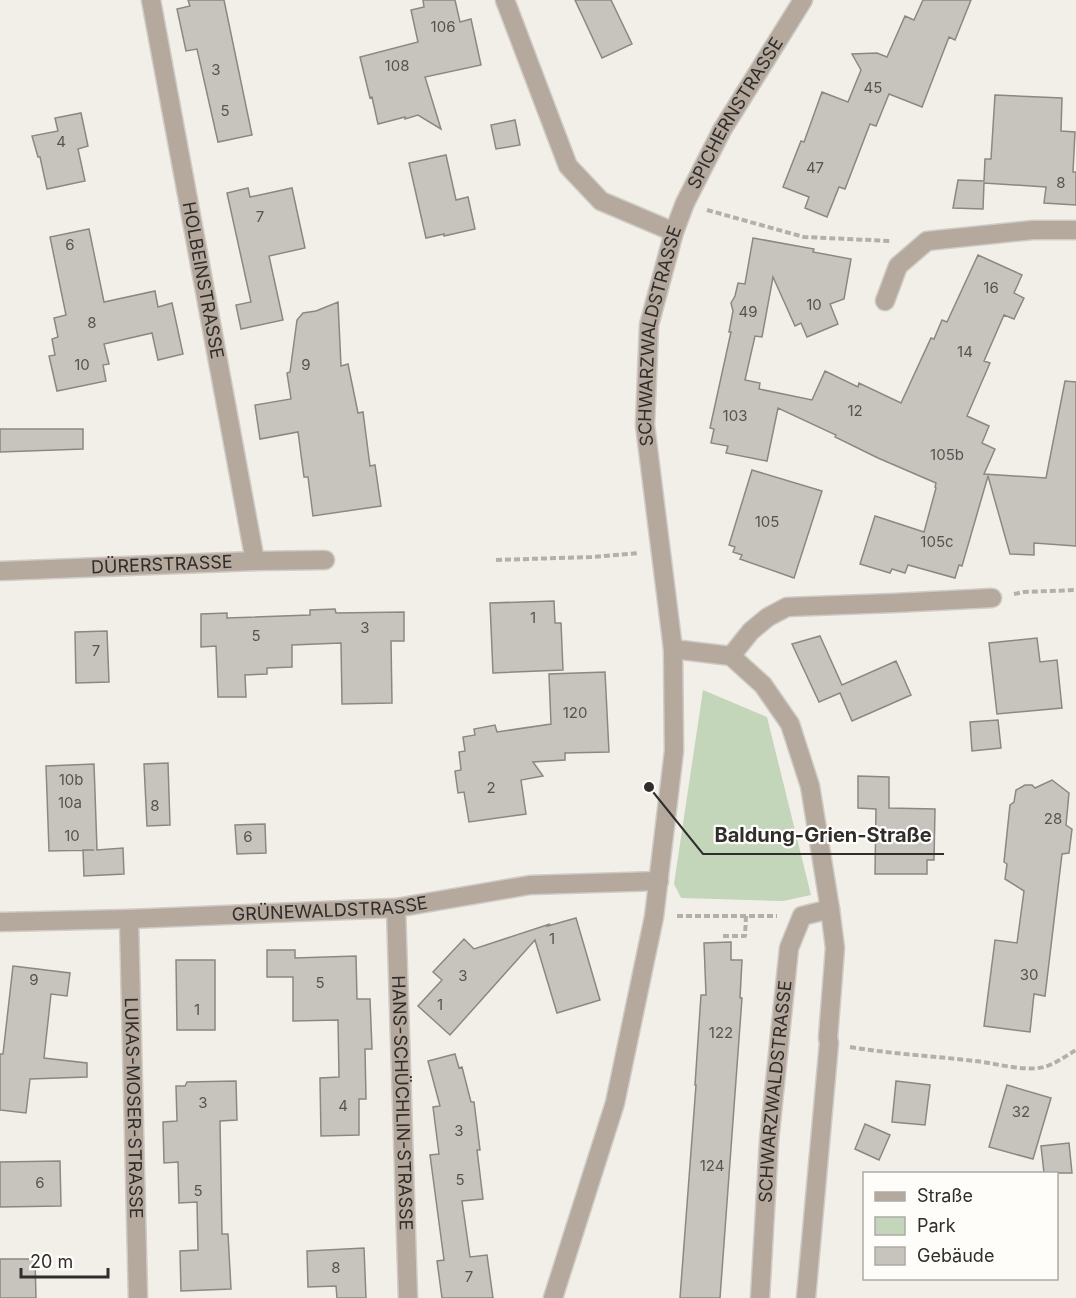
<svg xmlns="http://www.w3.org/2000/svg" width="1076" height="1298" font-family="Inter,sans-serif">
<rect width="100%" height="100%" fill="#f2efe9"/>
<!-- green -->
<path fill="#c3d6b9" d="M703 690 767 717 811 895 783 901 681 898 674 884Z"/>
<!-- building -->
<path fill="#c7c4be" stroke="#8b8883" stroke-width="1.5" d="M188 0H224L252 135 218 142 197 49 186 51 177 9 190 6Z
M423 0H455L460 22 471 19 481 65 425 77 441 129 418 115 405 119V117L378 124 372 97 370 98 360 57 418 42 411 10 424 7Z
M575 0H611L632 44 602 58Z
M923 0H971L955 40 949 37 922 107 889 94 876 126 870 124 845 189 839 187 827 217 805 208 809 197 783 187 801 141 804 142 822 92 848 102 861 70 852 54 877 53 887 57 905 16 914 20Z
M995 95 1062 98 1061 131 1075 132 1073 172H1076V205L1044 203 1046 187 984 183 983 209 953 208 958 180 984 181 985 159H991Z
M81 113 88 146 78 149 85 181 47 189 40 157H38L32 136 58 131 55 118Z
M515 120 520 145 496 149 491 125Z
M446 155 456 200 468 197 475 229 444 236V234L426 238 409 163Z
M248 188 250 197 292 188 305 248 269 256 283 320 241 329 236 305 251 302 227 193Z
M89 229 104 302 155 291 158 307 172 303 183 354 158 360 152 333 104 344 109 364 103 365 106 381 57 391 49 356 55 355 52 339 58 337 54 318 66 315 50 237Z
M753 238 814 249 813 252 851 259 844 299 830 304 838 324 807 337 801 323 795 326 773 277 762 337 755 336 745 380 760 383 759 389 812 400 825 371 858 387 859 383 901 403 931 338 934 339 942 320 947 322 978 255 1022 275 1014 293 1024 298 1014 319 1004 315 984 361 990 363 967 416 989 426 982 443 995 449 984 474 1046 478 1065 381 1076 382V546L1034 543V555L1010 554 988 476 962 566 959 565 955 578 908 565 905 573 892 569 890 573 860 564 875 516 924 532 936 488 935 487 936 483 878 458 835 437 836 435 778 408 767 461 726 453 728 446 711 443 714 429 710 428 731 332H729L733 311 731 303 735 296 738 283 745 284Z
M338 302 341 366 348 364 358 413 363 412 370 466 375 465 381 506 313 516 308 477H304L298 432 260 439 255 405 291 399 287 373 290 372 297 320 303 313 316 311Z
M0 429H83V449L0 452Z
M752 470 822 491 794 578 740 559 742 555 733 552 735 547 729 545Z
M554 601 555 623H561L563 670 493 673 490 603Z
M335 609 336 613 404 612V641H391L392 703 342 704 341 643 292 645V667L267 668V674L245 675 246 697H218L216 646 201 647V614L227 613V618L310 615V610Z
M107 631 109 682 76 683 75 632Z
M820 636 842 685 896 661 911 695 852 721 840 693 819 702 792 644Z
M1037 638 1040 662 1057 660 1062 708 997 714 989 643Z
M605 672 609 752 565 753V760L533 762 543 776 521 780 526 814 469 822 464 792 458 793 455 771 461 770 459 752 465 751 463 737 475 735 474 729 495 725 497 732 551 724 549 674Z
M998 720 1001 748 972 751 970 722Z
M168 763 170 825 147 826 144 764Z
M94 764 97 850 123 848 124 874 84 876 83 850H94L49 851 46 766Z
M858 776 889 777V808L935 809 934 860H927V874H875L876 809 858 808Z
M1052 780 1069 793 1066 825 1072 829 1069 853 1062 854 1045 996 1034 994 1030 1032 984 1026 995 940 1017 943 1024 891 1005 879 1007 864 1004 862 1010 805 1014 802 1016 790 1025 785H1032L1035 788Z
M265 824 266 853 237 854 235 825Z
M576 918 600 1000 557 1013 535 940 450 1035 418 1006 442 980 433 972 464 939 474 949 550 924 548 926Z
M731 942V960H742L740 998H742L720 1298H680L696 1085H695L701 995H706L704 943Z
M267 950H295V958L356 956 357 999H370L372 1049H365L366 1099H359V1135L321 1136 320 1078 339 1077 338 1020 293 1021V977H267Z
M176 960H215V1030H177Z
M13 966 70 973 67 996 51 994 44 1058 87 1063V1077L30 1079 26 1113 0 1110V1054H3Z
M455 1054 459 1068 462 1067 471 1102H474L480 1150H477L483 1199 462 1201 470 1257 487 1255 493 1298H442L437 1261 444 1260 430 1155 439 1154 433 1107 440 1106 428 1061Z
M236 1081 237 1120 220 1121 222 1234H228L231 1289 181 1291 180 1251 198 1250 197 1202 179 1203 178 1162 164 1163 163 1122 177 1121 176 1086H185L187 1082Z
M896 1081 930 1085 925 1125 892 1122Z
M1007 1085 1051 1098 1033 1159 989 1147Z
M865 1124 890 1135 879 1160 855 1149Z
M1069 1143 1072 1173H1044L1041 1146Z
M60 1161 61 1206 0 1207V1162Z
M364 1248 366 1298H337L336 1286 308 1287 307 1251Z
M0 1259H35L36 1298H0Z"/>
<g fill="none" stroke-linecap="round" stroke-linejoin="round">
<!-- street casing -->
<g stroke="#cfccc7" stroke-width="21">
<g id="street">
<path id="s1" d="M151 0 255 561"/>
<path d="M505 0 568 166 601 201 674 232"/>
<path d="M885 301 898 266 927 241 1033 230H1076"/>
<path id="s2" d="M0 571 255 561 325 560"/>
<path d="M673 649 731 656 763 685 790 724 810 786 830 909 835 948 828 1038 829 1043 806 1298"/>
<path d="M731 656 751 631 768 617 787 607 894 603 992 598"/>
<path id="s3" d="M396 908 408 1298"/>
<path id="s4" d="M129 919 138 1298"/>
<path id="s5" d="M0 922 129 919 396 908 530 885 659 881"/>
<path id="s6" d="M553 1298 615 1103 654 917 674 751 673 649 645 425 649 325 674 232 685 203 722 130 803 0"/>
<path id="s7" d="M760 1298 769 1141 789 948 802 916 830 909"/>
</g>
</g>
<!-- path -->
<path stroke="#b3b0ab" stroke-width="4" stroke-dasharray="6 3" stroke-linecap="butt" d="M707 210 804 237 891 241
M496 560 591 557 639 553
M1014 594 1024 592 1076 590
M677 916H777
M723 936H745L746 916
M850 1047C892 1054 933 1056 975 1061 994 1063 1025 1072 1044 1067 1055 1064 1066 1056 1076 1050"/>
<!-- street -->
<use href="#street" stroke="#b5a89d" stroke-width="18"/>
</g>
<g text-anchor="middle" stroke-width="4.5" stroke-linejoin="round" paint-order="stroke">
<!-- number labels -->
<g font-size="15" fill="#555450">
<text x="443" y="32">106</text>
<text x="397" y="71">108</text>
<text x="216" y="75">3</text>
<text x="873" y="93">45</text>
<text x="225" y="116">5</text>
<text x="61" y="147">4</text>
<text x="815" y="173">47</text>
<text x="1061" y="188">8</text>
<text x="260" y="222">7</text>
<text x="70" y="250">6</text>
<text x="991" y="293">16</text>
<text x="814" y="310">10</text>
<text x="748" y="317">49</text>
<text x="92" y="328">8</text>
<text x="965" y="357">14</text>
<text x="82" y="370">10</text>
<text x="306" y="370">9</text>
<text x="855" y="416">12</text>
<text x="735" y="421">103</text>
<text x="947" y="460">105b</text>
<text x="767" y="527">105</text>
<text x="937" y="547">105c</text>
<text x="533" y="623">1</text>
<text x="365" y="633">3</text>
<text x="256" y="641">5</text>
<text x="96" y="656">7</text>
<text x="575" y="718">120</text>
<text x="71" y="785">10b</text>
<text x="491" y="793">2</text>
<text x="70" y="808">10a</text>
<text x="155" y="811">8</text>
<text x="1053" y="824">28</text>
<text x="72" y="841">10</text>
<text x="248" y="842">6</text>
<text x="552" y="944">1</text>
<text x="1029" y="980">30</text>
<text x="463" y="981">3</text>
<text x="34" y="985">9</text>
<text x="320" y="988">5</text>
<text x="440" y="1010">1</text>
<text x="197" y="1015">1</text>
<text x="721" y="1038">122</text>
<text x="203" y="1108">3</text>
<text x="343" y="1111">4</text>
<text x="1021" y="1117">32</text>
<text x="459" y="1136">3</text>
<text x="712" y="1171">124</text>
<text x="460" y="1185">5</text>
<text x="40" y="1188">6</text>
<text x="198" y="1196">5</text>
<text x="336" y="1273">8</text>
<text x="469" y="1282">7</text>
</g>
<!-- street labels -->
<g font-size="18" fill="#2f2e2c" stroke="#fffdf9">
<text dy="6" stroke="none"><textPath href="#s6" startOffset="1220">SPICHERNSTRASSE</textPath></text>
<text dy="6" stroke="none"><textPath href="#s1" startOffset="285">HOLBEINSTRASSE</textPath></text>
<text dy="6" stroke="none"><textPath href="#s6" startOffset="980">SCHWARZWALDSTRASSE</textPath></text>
<text dy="6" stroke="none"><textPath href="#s2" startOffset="162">DÜRERSTRASSE</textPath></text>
<text dy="6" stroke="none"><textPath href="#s5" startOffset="330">GRÜNEWALDSTRASSE</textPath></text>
<text dy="6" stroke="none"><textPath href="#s7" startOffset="207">SCHWARZWALDSTRASSE</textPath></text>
<text dy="6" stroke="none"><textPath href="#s3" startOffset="195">HANS-SCHÜCHLIN-STRASSE</textPath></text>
<text dy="6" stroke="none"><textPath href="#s4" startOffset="189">LUKAS-MOSER-STRASSE</textPath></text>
</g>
</g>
<!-- callouts -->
<path fill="none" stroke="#2f2e2c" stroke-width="2" d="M649 787L703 854H944"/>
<circle fill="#2f2e2c" stroke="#fffdf9" stroke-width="2" cx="649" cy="787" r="6"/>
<g font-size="20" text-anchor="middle" font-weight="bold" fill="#2f2e2c" stroke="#fffdf9" stroke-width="4.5" stroke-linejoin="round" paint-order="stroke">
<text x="823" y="842">Baldung-Grien-Straße</text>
</g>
<!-- legend -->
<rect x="863" y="1172" width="195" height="108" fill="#fffdf9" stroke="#acaaa7" stroke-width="1.5"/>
<rect x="875" y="1192" width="30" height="9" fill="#b5a89d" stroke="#acaaa7" stroke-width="1.5"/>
<text x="917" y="1202" font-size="18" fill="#2f2e2c">Straße</text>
<rect x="875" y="1217" width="30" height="18" fill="#c3d6b9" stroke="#acaaa7" stroke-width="1.5"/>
<text x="917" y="1232" font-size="18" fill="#2f2e2c">Park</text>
<rect x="875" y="1247" width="30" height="18" fill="#c7c4be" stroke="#acaaa7" stroke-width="1.5"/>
<text x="917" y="1262" font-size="18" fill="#2f2e2c">Gebäude</text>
<!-- scale -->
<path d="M21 1268v9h87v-9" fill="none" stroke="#2f2e2c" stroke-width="3"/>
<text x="30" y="1268" font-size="18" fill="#2f2e2c" stroke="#fffdf9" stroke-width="4.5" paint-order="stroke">20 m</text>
</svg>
